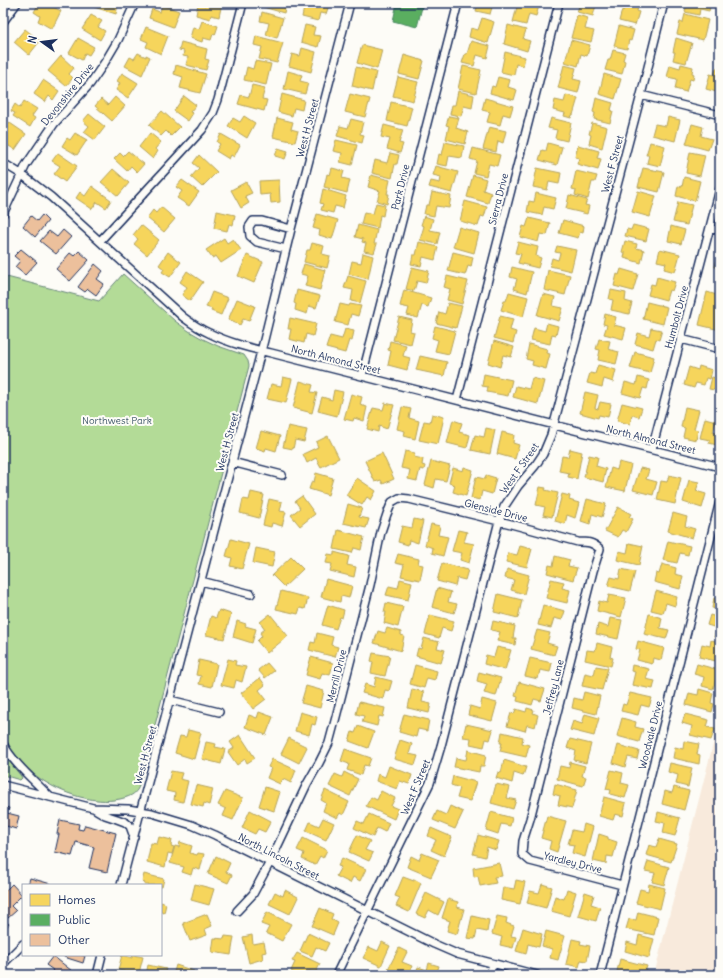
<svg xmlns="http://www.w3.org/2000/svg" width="723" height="978" font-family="Delius,sans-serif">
<rect width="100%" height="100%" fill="#fdfcf7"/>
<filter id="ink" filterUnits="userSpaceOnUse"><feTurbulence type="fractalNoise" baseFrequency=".025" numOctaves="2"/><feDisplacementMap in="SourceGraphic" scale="8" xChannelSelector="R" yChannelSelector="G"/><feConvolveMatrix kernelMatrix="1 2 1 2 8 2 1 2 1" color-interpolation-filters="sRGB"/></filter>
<g filter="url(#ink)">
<!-- built -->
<path fill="#f8eadc" d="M720 717V975H654Z"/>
<!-- green -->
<path fill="#b3db97" stroke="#67857a" d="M123 274 175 321 189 331 203 339 218 346 244 355 248 361 249 366 139 786C136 795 128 797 120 799 106 802 93 800 80 797 47 788 18 767 3 736V276L99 301Z
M3 754 21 776 22 778 20 780 3 775Z"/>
<!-- homes -->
<path fill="#f6d55c" stroke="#b4a35d" d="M39 3H45L61 11 52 29 38 21 40 16 34 12Z
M95 3H112L118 5 116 14 94 7Z
M206 3H222L219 17 211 15 210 19 196 15 198 4 205 6Z
M264 3H286L284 13 263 7Z
M305 3H322L329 5 326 14 320 13 318 21 302 17Z
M478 3H497V5L493 4 490 14 476 11Z
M518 3H527L539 6 536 16 529 14 526 25 513 22Z
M580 3H600V6L596 5 593 16 577 12Z
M626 3 639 4 637 11 639 12 635 25 619 21 622 10 623 11Z
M687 3H711L709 11 700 9 699 15 685 12Z
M162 5 179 11 173 27 149 18 152 9 160 12Z
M262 12 283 18 277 38 266 35 269 23 260 21Z
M685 14 708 20 703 40 677 34 680 22H683Z
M91 15 102 21 98 27 105 31 100 40 82 29Z
M577 15 588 18 585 29 594 31 591 42 571 38Z
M482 18 494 22 488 43 469 37 471 28 478 30Z
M202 21 218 26 215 35 213 34 211 40 203 38 202 42 190 38 193 27 199 29Z
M305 25 315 27 313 35 321 36 318 47 301 42Z
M508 25 526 30 523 39 530 41 527 51 504 44Z
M619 26 634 30 631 41 629 40 627 49 614 46Z
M146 27 168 36 161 54 146 47 148 42 141 39Z
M25 29 40 41 29 55 14 42Z
M256 36 283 43 277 63 259 59 262 47 254 45Z
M78 38 94 47 89 55 85 53 82 60 69 53Z
M676 38 692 43 686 63 673 60 675 52H673Z
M571 40 590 45 587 56 581 54 578 66 565 62Z
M471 41 490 46 487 58 477 55 474 66 462 63 465 54H467Z
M181 42 207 49 205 59 209 60 206 70 186 65 188 57 183 56 184 51 179 50Z
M362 45 382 50 377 69 357 63Z
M302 48 316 52 311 72 289 66 292 54 300 56Z
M613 50 625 53 623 60 625 61 622 74 605 70 608 60H610Z
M505 52 525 57 523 66 516 64 514 75 501 72Z
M138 53 146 57V55L150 57 142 75 125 66 130 57 134 59Z
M404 55 424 61 419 79 399 74Z
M61 56 74 68 69 74 73 78 66 86 48 71Z
M255 61 271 64 266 85 244 80 247 67 253 69Z
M681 64 693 67 692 73 694 74 693 80 690 79 686 92 675 89 677 79 667 77 670 65 680 68Z
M176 65 206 74 200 93 180 88 183 77 174 74Z
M564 65 576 68 573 79 581 81 578 93 558 88Z
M463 66 481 70 476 93 458 89Z
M356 67 376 72 372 91 352 86Z
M716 68 720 69V93L706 89 710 74 714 75Z
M288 71 302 75 300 81 308 83 305 94 284 89Z
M122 73 138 83 128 98 116 90 120 83 117 81Z
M604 74 621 79 615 99 599 94Z
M398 77 418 82 413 101 393 96Z
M498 77 510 80 508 87 517 90 514 100 490 93 492 86 495 87Z
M43 80 59 91 53 100 49 96 45 102 34 94Z
M252 85 265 88 262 99 267 100 264 111 238 104 241 95 249 97Z
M458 91 474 95 472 108 464 106 461 116 450 114 452 105H455Z
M282 94 304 100 302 110 294 108 292 116 278 112Z
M350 94 370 99 365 117 345 112Z
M566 95 578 98 573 115H572L571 118 564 116 565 113 553 110 555 100 564 102Z
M184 96 196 105 190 112 193 113 188 121 174 111Z
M115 97 125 106 112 121 95 106 101 99 108 105Z
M485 98 513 106 510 116 503 114 500 125 487 122 490 112 482 110Z
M596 98 613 103 611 110 613 111 610 123 594 119 595 113 593 112Z
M24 101 37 109 32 116 35 118 30 127 13 116 15 113 11 111 15 104 20 108Z
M391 102 412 107 407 126 387 121Z
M162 111 180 127 171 136 166 131 161 136 149 125Z
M89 114 105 127 95 140 84 132 89 126 83 121Z
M244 116 255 123 247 138 228 126 233 118 240 122Z
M449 116 459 118 456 128 468 132 465 144 446 139 449 126 446 125Z
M668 117 680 120 675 141 652 135 655 124 666 126Z
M277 118 293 122 291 129 298 131 295 142 273 137Z
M551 118 571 123 567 141 555 138 557 130 548 128Z
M351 119 363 122 360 134 364 135 362 143 337 136 340 126 348 128Z
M7 121 26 134 15 150 3 142V126Z
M592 123 607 127 602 148 589 144 591 135 589 134Z
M692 124 703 127 701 136 712 139 708 150 686 144Z
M384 125 403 130 399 143 403 144 400 153 387 149 390 139 381 137Z
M489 127 506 131 503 143 498 141 496 152 483 149Z
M75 133 87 140 77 155 62 146 67 138 70 140Z
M150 133 161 142 155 149 158 151 153 159 139 147Z
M221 134 240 145 234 157 231 155 229 159 216 151 220 144 217 142Z
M336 140 357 145 352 165 340 162 342 153 333 151Z
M445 142 464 146 462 158 449 156 447 166 437 164 439 154 442 155Z
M650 142 665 146 660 166 647 163 649 155H646Z
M548 143 562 147 557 165 539 160 542 150 546 151Z
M578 145 599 151 597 158 601 159 598 170 577 164 579 158 575 157Z
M278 148 288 151 285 159 275 156Z
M473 148 500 155 497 166 489 164 486 176 474 173 477 161 470 159Z
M128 151 144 164 137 172 131 166 127 171 114 159 120 153 123 156Z
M690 152 705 155 700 176 686 173Z
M58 153 77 166 65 182 54 174 60 166 52 161Z
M390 153 399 155 397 164H395L392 178 372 173 375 160 387 163Z
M199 155 217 172 202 187 191 177 199 168 193 163Z
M436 166 458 172 452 193 429 187 431 181 440 183 441 177 433 175Z
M332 168 344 171 342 178 350 180 347 193 324 187 327 174 330 175Z
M537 168 561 173 559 184 549 182 547 190 533 187Z
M643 168 664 172 659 192 638 187Z
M113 169 129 183 118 196 101 182Z
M576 171 597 176 595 182H592L588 199 575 195 576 190 572 189Z
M371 175 390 180 387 194H389L387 204 377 201 380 191 368 187Z
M473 175 486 179 483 190 491 193 488 203 467 197Z
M684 177 700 181 695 201 676 196 678 186 682 187Z
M182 180 199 192 189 206 177 198 182 191 176 187Z
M279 180 280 202 271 203 270 194 260 195 259 181Z
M246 182 252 193 245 196 249 203 241 208 231 190Z
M92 186 111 200 106 208 97 202 92 209 76 198 80 192 85 196Z
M323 189 346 196 343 208 335 206 333 213 321 210 323 204 320 203Z
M638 191 656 196 650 217 632 212Z
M432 192 451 196 449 208 436 206 434 216 424 214 426 205H429Z
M536 193 556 198 553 209 544 207 542 215 527 212 529 201 534 202Z
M569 195 587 200 585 205 589 206 587 214 566 209Z
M465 201 487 207 484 217 481 216 478 226 460 221Z
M678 202 692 205 687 225 673 222Z
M376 203 385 205 383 216 380 215 378 228 361 224 364 212 373 214Z
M161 207 175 219 164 232 147 218 153 210 156 213Z
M217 211 235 215 233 225 229 224 227 231 214 228Z
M317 214 338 220 332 239 319 235 320 230 313 228Z
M424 216 433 219 430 230 440 232 437 244 420 240 424 226 421 225Z
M529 218 550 223 547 235 540 234 538 242 520 237 523 226 526 227Z
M563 220 584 226 583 233 580 232 578 238 559 233Z
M141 225 159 240 147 255 134 244 138 239 133 235Z
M358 225 377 230 374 244H377L374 253 364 251 366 243 362 242 363 239 355 237Z
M633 225 649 229 646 241 625 236 627 229 631 230Z
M671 226 685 230 681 244 668 241Z
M459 227 479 233 474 253 453 247Z
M224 238 227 243 233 239 241 250 221 263 216 256 212 258 206 250Z
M625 241 637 244 636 248 644 250 641 263 624 258 625 253 622 252Z
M419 242 438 247 435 260 423 257 421 266 411 264 413 255H416Z
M518 242 538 247 536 256 541 258 538 268 518 263 521 254 515 253Z
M312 243 324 246 322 254 330 256 327 268 304 262 307 250H310Z
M557 246 576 250 571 271 550 266 552 258 558 260 560 253 555 252Z
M660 249 680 254 675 272 664 269 666 263 657 261Z
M168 252 181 262 170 277 162 272 164 269 159 265Z
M453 252 473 257 471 267 468 266 465 275 448 271Z
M363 253 373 256 368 279 349 274 352 261 361 263Z
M718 253H720V268L715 267Z
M247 255 263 262 254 283 238 276Z
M304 264 325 270 320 290 305 286 308 276 301 274Z
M412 267 429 271 426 283 417 281 414 291 406 289Z
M512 267 532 272 527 293 514 289 517 279 510 277Z
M621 269 638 274 633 291 614 286 617 274 619 275Z
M548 270 570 275 565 295 544 290Z
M187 271 203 282 190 301 182 295 187 287 180 282Z
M348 276 366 281 360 303 351 301 353 290 344 288Z
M447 276 468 281 462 304 447 300 450 289 444 287Z
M657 277 675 282 672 291 669 290 666 300 648 295 651 284 655 285Z
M297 290 320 296 316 308 309 306 307 314 295 310 296 304 294 303Z
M404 290 431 298 428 307 422 305 418 318 407 315 409 308 400 306Z
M611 290 626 293 625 301 632 303 629 314 611 310 613 300 609 299Z
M212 292 228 298 221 315 211 311 212 309 206 307Z
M509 292 528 297 523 317 501 310 504 301H506Z
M707 292 720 296 719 318H720V330L699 325Z
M543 294 555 297 553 306 563 308 559 321 537 315Z
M237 299 255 306 249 321 243 319 240 325 228 320Z
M647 302 667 307 663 324 643 319Z
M448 303 462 306 456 328 436 323 439 312 445 314Z
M340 304 349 306 350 304 361 306 358 316 351 314 348 325 335 322Z
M605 314 616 317 614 325 626 328 623 339 604 334 607 325 603 324Z
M500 316 513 319 510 330 516 332 513 343 494 338Z
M399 317 412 320 410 331 414 332 411 344 393 340Z
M290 318 316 324 313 336 306 334 304 343 289 339 291 329H288Z
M547 323 558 326 556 335 552 334 550 344 531 340 534 328 545 331Z
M435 326 455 331 449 354 435 351 438 340 432 338Z
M651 328 662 330 659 340 656 339 653 349 635 344 638 333 649 336Z
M345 329 354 331 352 341 349 340 345 353 326 348 330 336 342 339Z
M599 339 610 341 608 349 619 352 616 364 598 360 600 350 596 349Z
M390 341 406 345 403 356 410 358 407 370 388 365 391 351 388 350Z
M494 341 514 347 511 357 503 355 500 367 488 363Z
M529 344 547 349 546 353 550 354 546 369 532 365 533 361 526 359Z
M635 352 654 357 650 373 630 368Z
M420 356 447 362 444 376 416 370Z
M598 365 616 370 613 382 604 379 602 387 587 383 590 373 595 374Z
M699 366 712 370 710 379 706 378 704 385 696 383 694 388 684 385 689 367 698 370Z
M484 374 512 380 508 396 487 392 488 387 482 386Z
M283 377 292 379 286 403 267 399 271 384 281 386Z
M638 377 649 380 647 389 643 388 640 398 622 393 625 382 636 385Z
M712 377 720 379V391L709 389Z
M532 378 544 381 538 404 513 397 516 386 529 389Z
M300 381 313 385 311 392 317 393 312 413 293 408Z
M334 390 343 392 337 416 318 411 322 397 332 400Z
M585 392 598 395 595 408 598 409 600 402 611 404 608 417 599 415 598 418 580 413Z
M351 394 362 397 360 405 367 407 364 421 354 418 353 421 344 419Z
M385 403 394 405 387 429 379 426 378 432 367 429 373 408 383 410Z
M622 403 642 408 639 417 632 415 630 424 617 421Z
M402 407 411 409 409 418 419 421 415 439 404 436 405 431 397 429Z
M685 407 699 410 694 429 698 430 696 440 683 437 685 428 681 427Z
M432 414 444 417 438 444 419 440 424 421 430 422Z
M705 418 716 421 713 432 719 434 720 430V448H717V445L709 443 710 440 700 438Z
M453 420 462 423 459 432 470 435 467 448 447 443Z
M288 426 307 430 304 442 295 440 293 449 283 447Z
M486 428 495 430 490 454 471 450 475 435 484 437Z
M261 431 280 436 276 451 266 448 265 451 256 448Z
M502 432 514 435 513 443 519 445 515 459 497 454Z
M328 436 339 458 321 467 316 458 307 463 303 454 318 447 316 442Z
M570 449 582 452 577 479 568 477 569 473 559 471 562 456 568 457Z
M405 451 415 453 414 457 423 459 422 465 425 466 424 470 420 469 417 481 408 479 410 470 401 468Z
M382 453 394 479 383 484 381 480 375 482 365 461Z
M589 455 598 457 596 466 606 469 603 482 584 477Z
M431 461 450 466 446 481 436 479 434 488 425 485Z
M619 462 631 465 625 491 606 487 611 468 617 470Z
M464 467 473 470 466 496 453 492 455 485 449 483 453 468 463 471Z
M640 468 649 470 646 479 657 482 653 495 633 490Z
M316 473 333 478 328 495 309 489 312 481 314 482Z
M486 475 496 478 492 494 482 491 480 500 471 498 476 477 485 479Z
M669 475 681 478 675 504 657 500 661 481 667 482Z
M357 478 376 491 371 500 367 497 362 505 346 495Z
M689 480 699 482 696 491 706 494 702 508 683 502Z
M540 487 546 488 545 490 558 493 552 517 543 515 545 507 536 505Z
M251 492 264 495 259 518 240 513 243 499 249 500Z
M562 494 570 496 569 500 579 503 575 518 567 515 565 524 555 521Z
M302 496 315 514 300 526 291 515 300 508 295 501Z
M269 499 282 502 280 511 286 512 282 526 272 523 271 527 263 525Z
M587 499 606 504 602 517 592 514 590 524 581 521Z
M348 504 362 508 359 517 369 519 366 528 343 523Z
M618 507 631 514 629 517 633 519 626 532 622 530 618 537 605 531Z
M673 513 687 517 685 526 695 529 692 538 668 531Z
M414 519 423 521 418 543 409 540 408 545 398 542 402 526 412 528Z
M431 524 440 526 438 535 448 537 443 556 432 553 433 548 425 545Z
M338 530 364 537 361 550 354 548 352 553 334 549Z
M458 530 467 532 464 542 474 544 469 563 460 560 462 553 452 551Z
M231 539 249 544 242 569 230 566 232 558 226 556Z
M668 541 690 546 688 555 680 553 677 563 663 560Z
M629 543 643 546 639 565 617 560 619 551 627 553Z
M520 546 532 549 527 567 506 562 508 553 517 555Z
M256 548 275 552 272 567 253 563Z
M334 552 349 556 347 565 356 567 354 577 330 571 332 564 326 563 328 554 334 555Z
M398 554 419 559 418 564 423 565 420 580 401 576 404 565 395 563Z
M555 556 570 560 568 566 577 568 573 580 547 573 549 565 553 566Z
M291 557 303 569 284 587 272 575Z
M442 563 468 570 465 580 457 578 455 586 437 581Z
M662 564 676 568 675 574 683 576 680 589 654 582 656 573 659 574Z
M507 569 529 575 524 594 511 590 514 580 505 578Z
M621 569 635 572 630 591 608 586 611 577 619 579Z
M326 579 352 586 349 598 341 596 340 602 321 597Z
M400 579 412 582 408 600 386 595 389 586 398 588Z
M551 579 564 582 562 588 570 590 567 603 546 598Z
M437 588 451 592 448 602 457 604 454 613 432 607Z
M281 591 308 598 305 609 300 608 298 614 276 609Z
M656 591 677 597 675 606 666 603 663 613 651 610Z
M498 594 522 600 518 618 494 612Z
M609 595 626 598 621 617 597 611 599 601 607 603Z
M714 598 720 600V610L712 608Z
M386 603 403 607 398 627 384 623 386 612H384Z
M328 605 344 610 342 618 340 617 336 629 322 625Z
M543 605 565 611 562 620 554 618 551 628 538 625Z
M219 610 231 614 224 639 206 635 211 616 216 618Z
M270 614 288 636 267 653 257 641 262 636 260 633 265 629 260 622Z
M649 614 662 618 660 628 669 630 666 639 644 634Z
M430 615 454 621 451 631 442 628 439 638 425 634Z
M710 615 720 618V638L714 637 717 628 707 625Z
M610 618 622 620 618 639 596 634 598 624 608 627Z
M237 621 246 624 245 626 256 629 252 643 233 637Z
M493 621 515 626 513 638H516L515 645 497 641 500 632 491 630Z
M387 628 401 632V635L404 636 401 651 374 643 378 631 385 633Z
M537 630 550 633 547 643 557 646 554 655 531 649Z
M317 633 333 637 331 645 338 647 335 657 309 650 311 642 315 643Z
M424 638 439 642 437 648 445 650 441 663 416 656 418 648 421 649Z
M711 640 720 642V662L699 657 702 644 710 646Z
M638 641 664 648 661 660 653 658 652 664 637 660 640 650 636 649Z
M597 643 612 647 610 657 613 658 611 666 585 660 587 650 595 651Z
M497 647 511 650 505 670 484 664 486 655 494 657Z
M373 653 390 656 385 676 371 673 373 662 371 661Z
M311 657 333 663 330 675 322 673 320 679 306 675Z
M530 658 552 663 550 672 540 670 538 679 525 676Z
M228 659 236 661 235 665 246 667 242 682 236 680 234 688 221 685Z
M199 660 217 664 212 687 199 684 201 676 196 675Z
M267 663 274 671 265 678 258 670Z
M697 664 719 670 713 689 702 686 704 677 694 674Z
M415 665 437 671 435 680 427 678 424 688 410 684Z
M632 665 649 669 646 679 655 681 653 689 632 685 635 672 631 671Z
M596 666 608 668 602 690 582 686 585 673 594 675Z
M479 672 501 678 496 696 484 693 487 684 477 681Z
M376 677 392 681 389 691 385 690 383 699 362 693 365 684 374 687Z
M260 678 265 685 259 690 266 699 253 709 241 693Z
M519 682 545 689 541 701 534 699 532 705 517 701 518 697 515 696Z
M306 686 324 691 320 708 301 703Z
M412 689 424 692 422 702 431 704 429 713 408 708Z
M699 689 713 693 711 703 714 704 712 712 686 705 689 693 698 695Z
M584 692 600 696 596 714 572 708 574 698 582 700Z
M630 693 652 698 649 707 641 705 638 715 621 711 623 704 626 705Z
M482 699 497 703 492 721 468 715 470 706 480 709Z
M359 702 385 708 383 717 379 716 377 726 362 722 364 716 356 714Z
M527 708 534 710 533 713 538 715 535 727 527 725 525 731 507 726 511 713 514 714 516 709 526 712Z
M259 712 273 717 266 735 245 727 249 715 257 718Z
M300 712 317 717 315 725 312 724 309 735 295 731Z
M404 714 429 720 427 731 418 729 416 737 399 732Z
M585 714 599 718 594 736 570 730 573 721 582 724Z
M685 714 709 720 707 727 715 729 711 740 690 735 692 726 682 723Z
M622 718 636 722 635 727 643 729 639 742 617 736Z
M466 724 493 730 490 740 486 739 484 747 470 744 471 738 463 737Z
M358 726 374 732 368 748 349 741 352 732 355 733Z
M188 730 201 733 194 759 175 753 180 736 186 737Z
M502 732 523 737 522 743 529 745 526 757 500 751 502 743H500Z
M240 735 255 758 247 763 245 759 237 765 228 752 234 748 230 742Z
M289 738 307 747 299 763 281 754Z
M570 739 591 744 586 763 574 760 576 751 567 748Z
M400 740 412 744 409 754 418 756 415 765 394 759Z
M684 741 699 744 697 754 700 755 699 764 673 758 675 747 683 749Z
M206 742 216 744 215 747 225 749 221 764 202 759Z
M618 745 639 751 637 759 628 757 625 767 613 763Z
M345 749 371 758 368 766 364 765 361 775 347 770 349 764 341 761Z
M468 750 486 755 484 766H480L479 772 454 767 456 758 466 760Z
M272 759 296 770 291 783 283 779 280 784 267 778 271 768 268 767Z
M504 760 526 767 523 776 514 773 512 783 496 778 498 772 501 773Z
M570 762 585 766 582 776 586 777 583 786 557 779 560 766 569 768Z
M670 763 692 768 688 787 676 784 678 775 668 772Z
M389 766 412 775 409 784 400 781 397 789 376 781 378 774 385 777Z
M611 770 623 773 621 783 629 785 625 798 610 794 611 790 606 789Z
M171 771 182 773 180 779 188 781 183 802 174 800 175 793 166 791Z
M344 772 358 779 350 796 329 786 335 774 342 777Z
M453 776 476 782 470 801 457 798 460 788 451 785Z
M496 784 510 787 507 798 516 800 513 809 491 803Z
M555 784 577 790 572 808 558 805 560 796 553 794Z
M196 785 213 789 209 805 204 803 203 807 191 804Z
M265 787 280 792 274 811 259 806Z
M674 787 689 791 684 810 662 804 665 791 672 793Z
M325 790 349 802 343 815 340 813 337 818 323 811 326 803 321 800Z
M225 791 243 798 233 820 223 816 226 809 218 805Z
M381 791 395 798 391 806 398 809 394 819 366 806 371 797 377 800Z
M604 797 626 803 623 816 615 814 613 820 599 816Z
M450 806 463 812 455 829 433 820 437 811 446 815Z
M250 810 271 821 265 832 258 829 255 834 242 828Z
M491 812 512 818 510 826 501 824 498 834 486 830Z
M658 812 680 818 675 836 663 833 665 823 656 821Z
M369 814 389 823 385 832 377 828 373 837 354 828 357 821 364 824Z
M547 816 566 821 557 852 549 849 551 841 541 838Z
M323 818 334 823 326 840 306 831 310 822 319 826Z
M584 824 593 827 585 857 572 853 574 845 568 844 572 830 582 832Z
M431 828 452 837 444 856 431 850 436 840 428 836Z
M599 834 608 837V839L617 842 613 857 607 856 606 864 593 861Z
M357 835 370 841 365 850 373 853 369 861 349 852Z
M478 835 499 841 496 850 487 847 485 857 473 854Z
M159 837 172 840 171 846 174 847 172 854 168 853 165 867 147 862 151 843 157 844Z
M303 838 327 850 323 858 320 856 315 865 302 859 304 853 297 850Z
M659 839 677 844 671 862 646 855 649 845 656 847Z
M180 842 192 846 190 853 197 855 198 853 204 854 200 870 193 868 191 875 182 872 184 867 170 863 175 846 179 847Z
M422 853 439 860 431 877 407 867 411 856 419 860Z
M216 856 230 863 226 872 232 875 228 883 208 874Z
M342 858 366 869 360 881 353 877 350 883 336 876 341 867 338 866Z
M648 861 669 867 664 885 652 882 655 873 645 871Z
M499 863 502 876 494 877 496 883 480 886 478 876 474 877 473 868Z
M144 874 164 879 162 887H161V885H144L145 883 142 882Z
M403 877 414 881V879L421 883 409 912 396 906 400 898 395 896Z
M516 880 525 882 520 904 501 900 503 887 514 889Z
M195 884 214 889 209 905 191 900Z
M542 884 552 887 546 908 527 903 530 891 539 893Z
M649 884 665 888 660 909 636 903 640 889 648 891Z
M567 889 576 892 569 916 551 911 555 896 564 899Z
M285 890 298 897 290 914 269 904 275 892 283 896Z
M585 892 594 895 591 904 600 907 596 921 578 916Z
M426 893 444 902 438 915 429 910 425 918 416 914Z
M448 899 458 902 457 907 464 909 457 934 447 931 450 921 442 918Z
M161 902 166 904 164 913 161 912Z
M320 908 333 914 331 919 338 923 333 935 312 926Z
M267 912 291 924 282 941 266 933 269 927 261 924Z
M638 912 658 917 654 935 626 929 629 919 636 920Z
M207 914 212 926 205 929 207 935 190 941 183 923Z
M472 916 489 920 487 932 477 930 475 939 467 938Z
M497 916 507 918 506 923 514 926 511 936 516 937 513 948 500 945 502 937 492 934Z
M523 928 542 934 539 947 528 944 526 954 516 951Z
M546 931 565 936 558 960 550 958 552 949 542 946Z
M308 933 329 943 325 951 316 947 312 956 300 951Z
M252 935 253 944 264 942 266 952 262 953 263 959 249 963 243 937Z
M639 935 654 939 649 958 625 951 627 942 637 945Z
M225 936 234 937 231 955 212 952 214 938 224 939Z
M572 939 581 941 580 944 590 946 587 961 581 960 579 967 566 964Z
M382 942 390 946 381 966 363 958 369 947 378 951Z
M399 948 407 952 402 962 412 966 408 975H400L388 969Z
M297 953 320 964 315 974 309 971 307 975H298L291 971 295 962 292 961Z
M122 955 132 958 133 955 143 957 139 973 137 972V975H123L124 971 118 970Z
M620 959 647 966 644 975H625V974L617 971Z
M429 963 439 966 436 975H415L418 967 427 970Z
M148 965 166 969 164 975H146Z
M176 965 194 971 193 975H173Z"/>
<!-- public -->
<path fill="#5aae61" stroke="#478860" d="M397 3H423L417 27 393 21Z"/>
<!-- building -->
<path fill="#ecc09c" stroke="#1b2f5e" d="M42 215 48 221 35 237 23 226 31 216 37 221Z
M63 230 71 237 56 254 40 241 49 231 57 237Z
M21 249 37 262 25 275 15 267 20 261 14 256Z
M79 251 89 260 70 281 56 269 70 253 74 256Z
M95 264 103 271 97 279 104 284 96 295 88 289 85 292 78 287Z
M3 806 9 808 7 813 19 816 16 829 3 825Z
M60 820 79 824 78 829 83 830 85 825 116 833 107 872 89 868 94 847 76 842 72 856 55 852 59 834H57Z
M30 878 51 884 50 885H28Z
M12 884 22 895 11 906 16 911 8 918 3 912V893Z
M3 919 9 924 3 931Z
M64 955H81L85 956 83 963 64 957Z
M53 956 72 971 69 975H49L53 970 46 965Z"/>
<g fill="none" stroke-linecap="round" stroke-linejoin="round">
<!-- street casing -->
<g stroke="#1b2f5e" stroke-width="10">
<path id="street" d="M3 22 17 3
M641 95 720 115
M3 163 21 174 51 197 183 317C191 323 200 329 209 333 229 343 250 348 271 353L720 467
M3 214 26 165 54 124 90 84 105 62 118 40 135 3
M710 228 720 231
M100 241 202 130 213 113 218 100 243 3
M286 249 257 242 250 236 249 227 253 221H262L291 229
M681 339 720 349
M362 376 458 3
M457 400 559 3
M652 449 720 189
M232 462 282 475
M201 581 251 594
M170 700 219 712
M3 744C14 764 34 780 50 797
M3 785 93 808 128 809 152 813 192 825 215 835 434 944 457 954 537 975
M95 809 105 815 117 819 125 822 130 826 134 837
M121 885 264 340 291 229 350 3
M237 911 253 894 270 862 307 784 319 763 329 743 336 717 370 585 381 532 387 514 392 502 399 498 409 499 511 524 578 542C588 542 592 542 600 549L593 571 530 819 523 841 522 854 530 861 622 885
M3 964 23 944
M97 975 102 955
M336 975 430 783 441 746 499 521 504 507 518 486 535 466 543 454 551 435 641 95 664 3
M490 975 493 964
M600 975 720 501"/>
</g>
<!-- street -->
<use href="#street" stroke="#fdfcf7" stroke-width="7"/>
</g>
</g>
<g text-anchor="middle" stroke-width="4" stroke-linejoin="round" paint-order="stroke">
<!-- street labels -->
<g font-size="10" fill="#1b2f5e" stroke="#fdfcf7">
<text transform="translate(67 94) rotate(-51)" y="4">Devonshire Drive</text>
<text transform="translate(307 128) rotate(-75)" y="4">West H Street</text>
<text transform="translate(612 164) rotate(-75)" y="4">West F Street</text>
<text transform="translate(400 187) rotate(-76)" y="4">Park Drive</text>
<text transform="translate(498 199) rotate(-76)" y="4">Sierra Drive</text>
<text transform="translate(676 317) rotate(-75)" y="4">Humbolt Drive</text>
<text transform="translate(336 359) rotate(14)" y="4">North Almond Street</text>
<text transform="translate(651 439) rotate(14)" y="4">North Almond Street</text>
<text transform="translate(227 442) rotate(-75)" y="4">West H Street</text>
<text transform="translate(519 468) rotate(-55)" y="4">West F Street</text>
<text transform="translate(496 510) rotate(14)" y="4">Glenside Drive</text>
<text transform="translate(336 676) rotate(-76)" y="4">Merrill Drive</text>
<text transform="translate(553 687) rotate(-76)" y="4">Jeffrey Lane</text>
<text transform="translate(650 735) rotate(-76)" y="4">Woodvale Drive</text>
<text transform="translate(145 755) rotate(-75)" y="4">West H Street</text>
<text transform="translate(415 787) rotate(-67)" y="4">West F Street</text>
<text transform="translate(279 856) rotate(27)" y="4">North Lincoln Street</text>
<text transform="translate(573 862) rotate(14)" y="4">Yardley Drive</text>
</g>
<!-- park labels -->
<g font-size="10" fill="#415a6c" stroke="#fdfcf7">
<text x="117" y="424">Northwest Park</text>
</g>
</g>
<!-- margin -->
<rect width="723" height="978" fill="none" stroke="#fdfcf7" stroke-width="16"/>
<rect x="8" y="8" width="707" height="962" fill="none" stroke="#1b2f5e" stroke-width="1.5" filter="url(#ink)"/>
<!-- legend -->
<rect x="22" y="884" width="140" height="72" fill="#fdfcf7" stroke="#a3aaba"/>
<rect x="30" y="894" width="20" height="12" fill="#f6d55c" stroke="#a3aaba"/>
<text x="58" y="904" font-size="12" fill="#1b2f5e">Homes</text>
<rect x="30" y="914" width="20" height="12" fill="#5aae61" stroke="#a3aaba"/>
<text x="58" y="924" font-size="12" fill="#1b2f5e">Public</text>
<rect x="30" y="934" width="20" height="12" fill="#ecc09c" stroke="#a3aaba"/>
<text x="58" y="944" font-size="12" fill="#1b2f5e">Other</text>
<!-- north arrow -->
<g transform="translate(42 42) rotate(284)" stroke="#fdfcf7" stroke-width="3" paint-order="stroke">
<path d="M0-3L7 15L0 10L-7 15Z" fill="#1b2f5e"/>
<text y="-6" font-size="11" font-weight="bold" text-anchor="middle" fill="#1b2f5e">N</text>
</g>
</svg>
